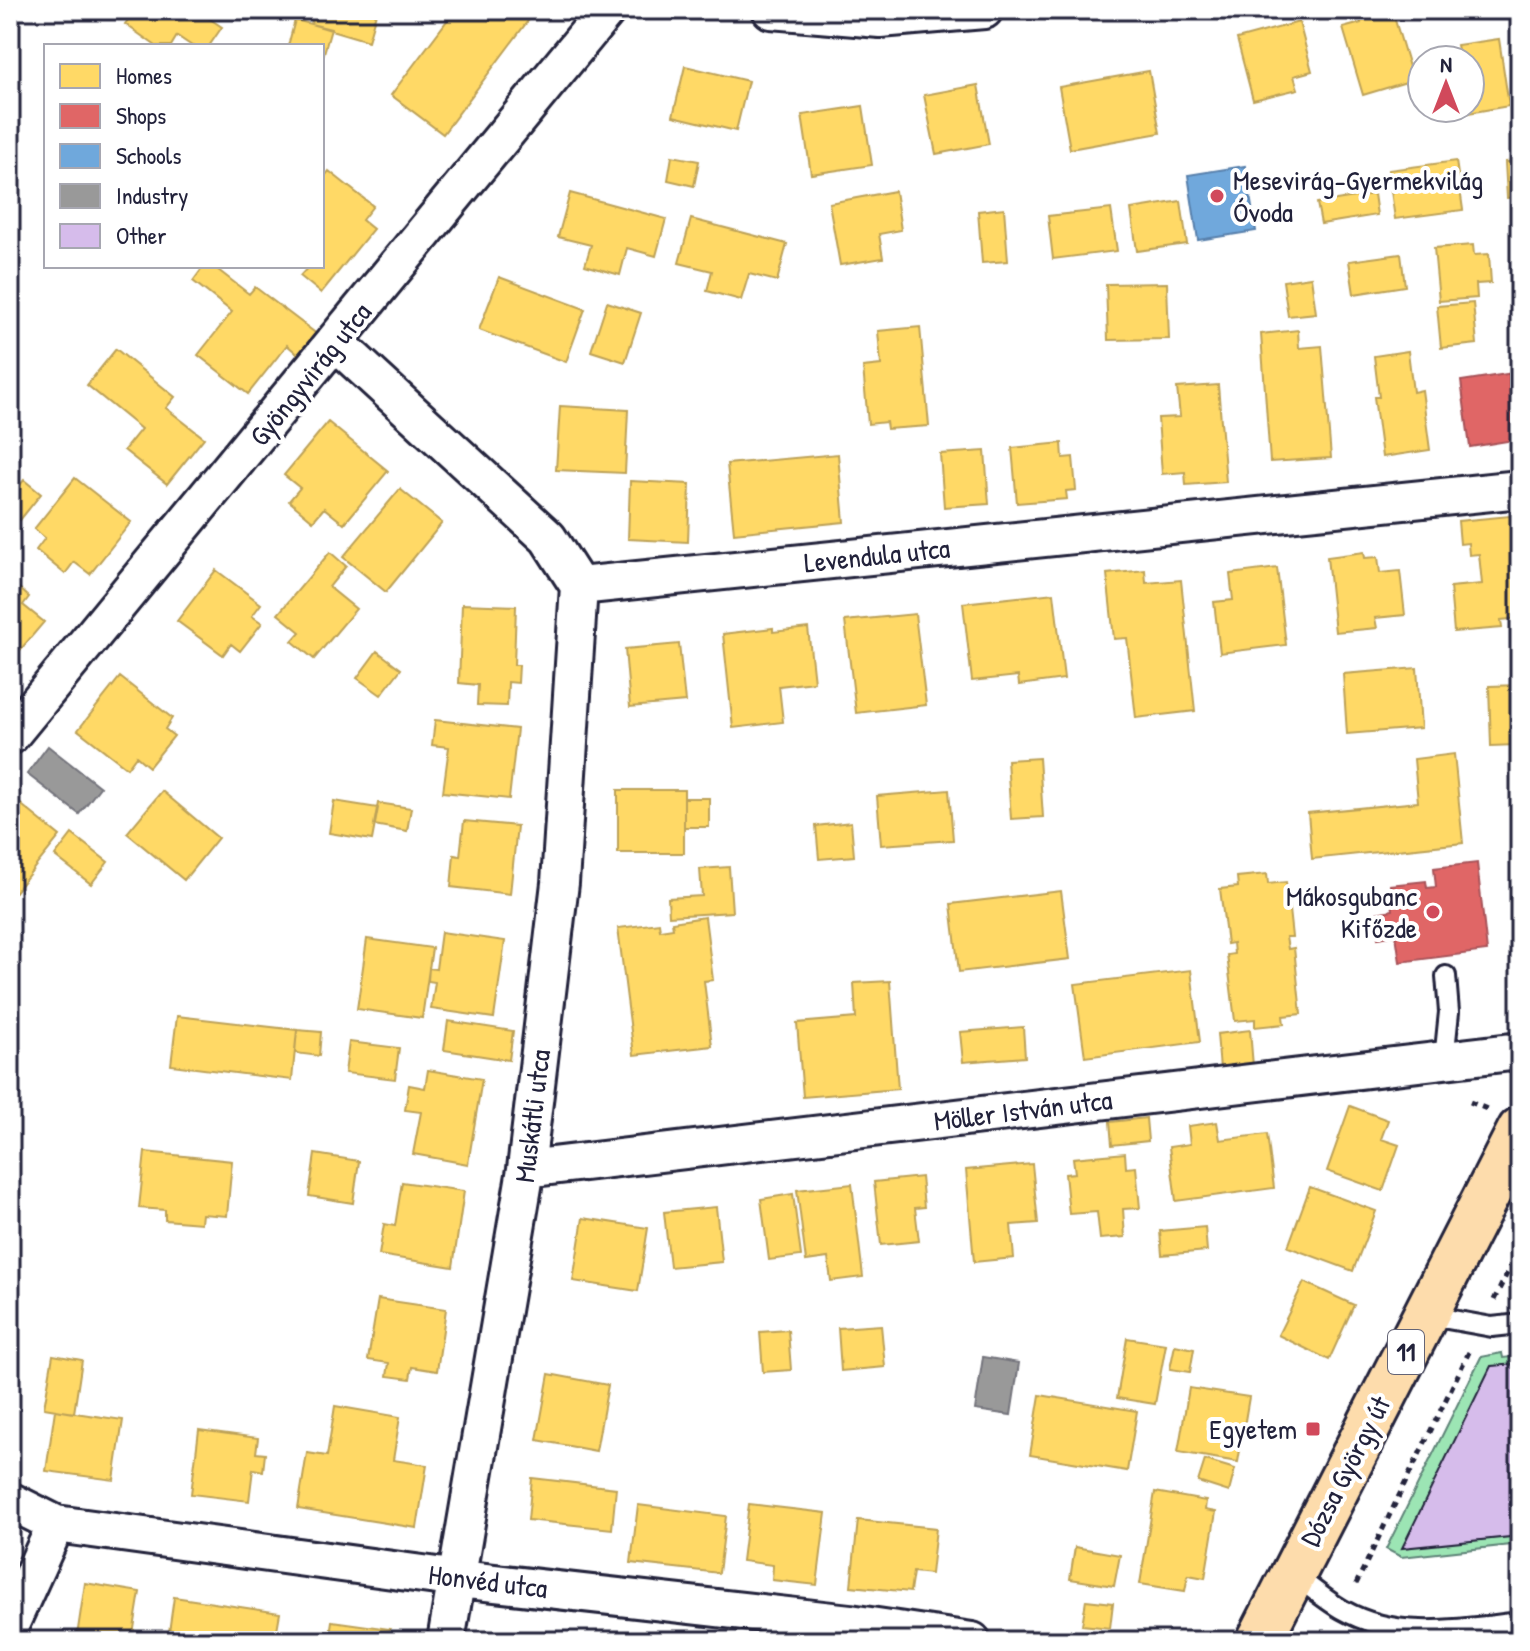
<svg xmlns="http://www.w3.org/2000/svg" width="1530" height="1651" font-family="'Patrick Hand',sans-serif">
<rect width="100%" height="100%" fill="#fff"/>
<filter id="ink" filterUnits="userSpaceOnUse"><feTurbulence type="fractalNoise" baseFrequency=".0125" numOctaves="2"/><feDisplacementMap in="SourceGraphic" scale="16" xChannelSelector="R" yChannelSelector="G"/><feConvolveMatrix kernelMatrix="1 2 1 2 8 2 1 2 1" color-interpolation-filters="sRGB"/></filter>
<g filter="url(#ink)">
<!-- green -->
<path fill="#9ce5b4" stroke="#5f8478" stroke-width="2" d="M1502 1353 1503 1358 1520 1356V1544L1401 1557 1386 1549 1481 1357Z"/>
<!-- homes -->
<path fill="#ffd966" stroke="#bda259" stroke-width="2" d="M135 10H203L201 13 222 27 209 46H192L177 36 171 46H156L125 24Z
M315 10H377L368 41 311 24Z
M455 10H517L533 14 443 134 391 95Z
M1357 10H1392L1413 80 1363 95 1343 28 1361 23Z
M295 20 331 29 322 60V46H288Z
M1299 22 1312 71 1294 76 1298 89 1253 100 1237 39Z
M1499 39 1509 106 1468 113 1470 60H1460L1457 45Z
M685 66 748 81 736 131 673 116Z
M1149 71 1160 133 1070 149 1059 87Z
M978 85 989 144 936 154 924 95Z
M863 106 872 165 811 174 802 115Z
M672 156 699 161 694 186 668 180Z
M1456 161 1463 210 1395 219 1388 170Z
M1520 161V197L1507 198 1505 162Z
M329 171 373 206 362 220 373 229 321 293 300 276 309 266H322V180Z
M895 191 901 230 879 234 883 258 840 265 829 203Z
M570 193 666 219 656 256 627 248 620 275 585 265 591 245 558 237Z
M1374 194 1377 215 1321 224 1317 203Z
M1181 201 1187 244 1137 251 1131 209Z
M1004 208 1008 261 982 263 978 211Z
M1111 209 1117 251 1053 259 1048 216Z
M691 219 787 244 777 281 749 274 741 300 707 291 712 271 679 263Z
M1473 245 1474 255 1489 254 1491 283 1476 284 1477 298 1439 301 1434 248Z
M1401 254 1405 286 1354 294 1349 261Z
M204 266H213L249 294 255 287 318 335 301 357 287 345 248 394 198 355 232 312 193 281Z
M499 277 585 309 566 362 479 330Z
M1311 277 1316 313 1288 316 1283 281Z
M1167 283 1169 339 1108 340 1106 284Z
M607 302 641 313 625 362 591 351Z
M1473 303 1477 344 1441 348 1437 306Z
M920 327 929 426 887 429 886 422 868 424 863 367 881 365 878 331Z
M1298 330 1299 348 1322 346 1331 458 1270 462 1261 334Z
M116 349 175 397 166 408 204 438 167 484 124 450 141 429 87 385Z
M1408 351 1413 392 1422 390 1430 450 1382 457 1374 397H1379L1374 356Z
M1218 385 1226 482 1186 485 1185 472 1162 474 1158 418 1180 417 1177 388Z
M560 406 628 410 625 473 556 470Z
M328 422 388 471 344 524 324 508 313 521 289 501 300 488 284 475Z
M1062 443 1063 458 1073 457 1076 490 1066 491 1067 499 1017 503 1012 448Z
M985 451 989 504 944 507 940 454Z
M838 454 844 522 734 533 727 464Z
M75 478 131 522 90 574 74 562 65 574 36 550 45 538 34 529Z
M24 480 41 494 20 520 10 512V497Z
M630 481 690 484 688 542 628 539Z
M400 489 442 523 386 592 343 557Z
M1520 515V618L1501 620 1502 628 1454 632 1450 587 1482 584 1479 554 1469 555 1468 543 1460 544 1458 521Z
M330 552 346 566 329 587 356 609 314 659 292 641 300 632 278 614Z
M1364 552 1365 558 1378 557 1380 573 1400 571 1405 615 1375 618 1377 628 1335 632 1327 557Z
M1277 568 1286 645 1220 653 1214 602 1233 600 1230 574Z
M216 570 261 604 252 616 262 623 240 651 231 644 223 655 177 621Z
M1145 570 1146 583 1181 580 1195 711 1136 718 1127 638 1114 639 1107 574Z
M11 581 29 597 23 605 44 622 10 662Z
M1054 593 1064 679 1019 685 1018 676 972 681 963 603Z
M462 604 516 606 514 665H519L518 683 508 682 507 706 477 705 478 685 459 683Z
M915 614 926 705 856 713 845 621Z
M773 628V632L808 628 814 682 779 686 783 722 733 728 723 634Z
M679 644 685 702 630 707 625 649Z
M377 651 401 669 381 695 357 678Z
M1417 668 1421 728 1347 734 1343 674Z
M120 677 172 718 165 729 174 736 149 767 136 756 127 768 78 730Z
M1520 685V758L1517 759 1516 745 1491 746 1489 686Z
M435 720 517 729 509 799 443 792 449 747 432 745Z
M1454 754 1463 843 1312 859 1308 813 1418 802 1414 759Z
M1039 758 1043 817 1011 819 1007 760Z
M618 790H684V853H618Z
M949 790 953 840 881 845 877 796Z
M162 791 218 838 184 880 127 833Z
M684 798H709V827H684Z
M334 801 378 808 372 840 329 833Z
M18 802 60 836 10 898V812Z
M378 803 411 808 407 831 374 825Z
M464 821 517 826 510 894 451 887 454 855 460 856Z
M851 822 854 856 819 859 816 826Z
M72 834 108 862 91 884 55 856Z
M729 867 732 912 669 916 668 898 702 896 700 869Z
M1267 874 1268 884 1286 882 1292 937H1286L1288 949 1294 948 1301 1014 1283 1016 1284 1024 1255 1027V1019L1235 1021 1227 955 1234 954 1233 943 1227 944 1220 889 1238 887 1237 877Z
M1061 891 1070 959 959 972 951 904Z
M705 917 713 980 704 981 712 1046 634 1055 618 928 659 923 660 930 673 928 672 922Z
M441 932 505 941 494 1018 431 1009 435 982 428 981 429 968 436 969Z
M367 939 432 948 422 1018 357 1009Z
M1191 970 1200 1042 1085 1057 1075 984Z
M890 981 898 1089 803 1097 797 1023 856 1018 854 983Z
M177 1016 297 1030 292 1080 171 1065Z
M448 1021 513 1031 509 1060 444 1050Z
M1023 1027 1025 1057 963 1062 960 1032Z
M297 1030 321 1032 319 1056 295 1053Z
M1250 1030 1253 1066 1220 1069 1217 1034Z
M349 1042 399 1048 395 1079 345 1073Z
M428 1070 482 1079 468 1164 413 1154 421 1112 405 1110 409 1085 425 1088Z
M1350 1106 1388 1120 1381 1139 1399 1145 1383 1191 1327 1171Z
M1146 1118 1148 1141 1112 1145 1110 1122Z
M1217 1122 1220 1140 1267 1134 1274 1188 1176 1201 1169 1147 1190 1144 1188 1126Z
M145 1152 232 1161 227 1216 202 1214 201 1223 165 1220V1210L139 1208Z
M1125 1153 1126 1168 1136 1167 1140 1208 1123 1209 1125 1237 1100 1239 1097 1212 1069 1214 1065 1174 1075 1173 1073 1158Z
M315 1154 359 1161 353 1203 309 1196Z
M1032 1164 1038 1223 1011 1225 1014 1258 974 1262 966 1170Z
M921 1177 924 1207 915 1208 919 1241 881 1245 874 1182Z
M402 1182 464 1191 453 1267 379 1255 384 1224 395 1226Z
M852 1184 863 1277 831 1281 828 1258 806 1261 797 1190Z
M1310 1187 1376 1211 1353 1271 1288 1247Z
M793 1194 801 1256 769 1260 761 1199Z
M716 1207 722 1262 670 1267 664 1212Z
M583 1218 648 1228 638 1291 573 1281Z
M1205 1227 1207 1251 1162 1255 1160 1231Z
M1304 1282 1354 1305 1329 1360 1278 1335Z
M378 1299 446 1309 437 1371 412 1367 410 1379 387 1376 389 1363 368 1360Z
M881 1325 885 1367 841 1371 838 1328Z
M788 1330 791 1370 763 1372 760 1332Z
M1127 1338 1166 1344 1155 1404 1117 1398Z
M1175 1345 1194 1349 1190 1372 1170 1369Z
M53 1355 82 1360 74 1413 44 1408Z
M549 1374 608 1385 596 1451 537 1440Z
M1189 1388 1249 1397 1238 1462 1178 1452Z
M1040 1395 1137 1411 1127 1471 1030 1455Z
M335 1406 400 1417 393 1460 427 1465 417 1528 298 1509 307 1453 327 1456Z
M55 1410 123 1420 114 1480 46 1471Z
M199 1430 258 1438 256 1453 265 1454 263 1471 253 1469 249 1501 191 1494Z
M1205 1460 1235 1469 1229 1492 1198 1482Z
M532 1478 616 1488 612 1529 528 1520Z
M1155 1492 1206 1501 1205 1510 1216 1512 1205 1578 1188 1575 1185 1591 1140 1584Z
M749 1504 826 1513 817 1585 772 1580 773 1565 742 1561Z
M638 1505 726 1516 719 1573 631 1563Z
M858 1520 936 1528 931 1574 913 1572 910 1592 851 1586Z
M1075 1547 1120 1555 1114 1586 1070 1579Z
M85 1583 140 1592 132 1641 77 1636Z
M174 1597 280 1613 275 1641 168 1639Z
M1086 1600 1113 1603 1110 1628 1082 1625Z
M332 1621 390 1629 388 1641H329Z"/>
<!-- shops -->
<path fill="#e06666" stroke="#a75259" stroke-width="2" d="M1520 372V439L1470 447 1461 381Z
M1477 863 1487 951 1400 962 1396 935 1378 938 1375 913 1393 910 1390 885 1426 881 1427 888 1436 887 1434 868Z"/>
<!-- schools -->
<path fill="#6fa8dc" stroke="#5880ac" stroke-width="2" d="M1245 166 1256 231 1198 240 1188 175Z"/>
<!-- industry -->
<path fill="#999" stroke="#75757d" stroke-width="2" d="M48 746 100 787 79 814 27 774Z
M983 1357 1019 1363 1011 1415 975 1410Z"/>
<!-- building -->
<path fill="#d6bceb" stroke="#22223b" stroke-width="2" d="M1520 1262V1288L1510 1284Z
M1516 1364 1520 1409V1536L1402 1548 1491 1366Z"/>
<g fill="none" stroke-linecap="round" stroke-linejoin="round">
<!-- lane casing -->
<g stroke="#22223b" stroke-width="24">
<path id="lane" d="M1444 1060 1449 1012 1446 976
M1425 1315 1492 1327 1520 1324
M1292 1573C1308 1585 1325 1600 1343 1610 1398 1641 1460 1629 1520 1622"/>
</g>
<!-- street casing -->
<g stroke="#22223b" stroke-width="42">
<path id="street" d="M771 10 880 19 984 10
M335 342 548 538 579 586 1520 489
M10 736 607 10
M526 1169 1520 1051
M10 1501 56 1524 459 1579 850 1623 972 1641
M10 1625 56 1524
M446 1641 526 1169 560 883 579 586"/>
</g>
<!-- primary casing -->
<g stroke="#22223b" stroke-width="50">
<path id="primary" d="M1259 1641 1520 1130"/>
</g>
<!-- path -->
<path stroke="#22223b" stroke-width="5" stroke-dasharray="6 6" stroke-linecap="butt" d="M1470 1102 1487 1109
M1494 1300 1520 1247
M1356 1584 1469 1352"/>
<!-- lane -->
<use href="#lane" stroke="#fff" stroke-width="18"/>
<!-- street -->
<use href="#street" stroke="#fff" stroke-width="36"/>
<!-- primary -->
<use href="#primary" stroke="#fddcac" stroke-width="44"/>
</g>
</g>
<!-- markers -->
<g fill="#d1495b" stroke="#fff" stroke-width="3">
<circle cx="1217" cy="196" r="8"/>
<circle cx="1433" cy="912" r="8"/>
<rect x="1305" y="1421" width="16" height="16" rx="4"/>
</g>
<g text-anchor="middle" stroke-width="8" stroke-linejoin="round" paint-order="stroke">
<!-- shield labels -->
<rect fill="#fff" stroke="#646476" stroke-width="2" x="1388" y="1330" width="36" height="44" rx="6"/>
<g font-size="26" font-weight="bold" fill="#22223b">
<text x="1406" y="1361">11</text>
</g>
<!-- poi labels -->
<g font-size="28" fill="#22223b" stroke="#fff" text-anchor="end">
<text x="1233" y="190" text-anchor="start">Mesevirág-Gyermekvilág<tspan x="1233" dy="32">Óvoda</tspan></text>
<text x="1417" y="906">Mákosgubanc<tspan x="1417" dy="32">Kifőzde</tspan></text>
<text x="1297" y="1439">Egyetem</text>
</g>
<!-- street labels -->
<g font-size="28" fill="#22223b" stroke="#fff">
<text transform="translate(310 374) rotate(-51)" y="10">Gyöngyvirág utca</text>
<text transform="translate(877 555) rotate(-6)" y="10">Levendula utca</text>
<text transform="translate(1023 1110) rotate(-7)" y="10">Möller István utca</text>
<text transform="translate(532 1116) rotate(-83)" y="10">Muskátli utca</text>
<text transform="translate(1345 1471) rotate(-63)" y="10">Dózsa György út</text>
<text transform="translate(488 1581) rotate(7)" y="10">Honvéd utca</text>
</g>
</g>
<!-- margin -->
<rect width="1530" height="1651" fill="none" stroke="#fff" stroke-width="40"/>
<rect x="20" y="20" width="1490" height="1611" fill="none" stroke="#22223b" stroke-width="3" filter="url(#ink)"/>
<!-- legend -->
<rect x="44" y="44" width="280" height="224" fill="#ffffff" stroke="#a7a7b1" stroke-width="2"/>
<rect x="60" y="64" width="40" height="24" fill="#ffd966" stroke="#a7a7b1" stroke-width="2"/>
<text x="116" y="84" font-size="24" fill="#22223b">Homes</text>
<rect x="60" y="104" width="40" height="24" fill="#e06666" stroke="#a7a7b1" stroke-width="2"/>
<text x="116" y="124" font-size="24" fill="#22223b">Shops</text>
<rect x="60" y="144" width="40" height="24" fill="#6fa8dc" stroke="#a7a7b1" stroke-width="2"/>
<text x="116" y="164" font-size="24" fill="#22223b">Schools</text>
<rect x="60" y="184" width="40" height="24" fill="#999999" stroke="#a7a7b1" stroke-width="2"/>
<text x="116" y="204" font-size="24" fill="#22223b">Industry</text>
<rect x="60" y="224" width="40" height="24" fill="#d6bceb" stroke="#a7a7b1" stroke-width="2"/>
<text x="116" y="244" font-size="24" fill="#22223b">Other</text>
<!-- north arrow -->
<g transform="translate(1446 84)"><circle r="38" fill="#ffffff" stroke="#a7a7b1" stroke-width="2"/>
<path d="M0-6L14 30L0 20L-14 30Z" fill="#d1495b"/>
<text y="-12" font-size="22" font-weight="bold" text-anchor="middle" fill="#22223b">N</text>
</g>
</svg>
